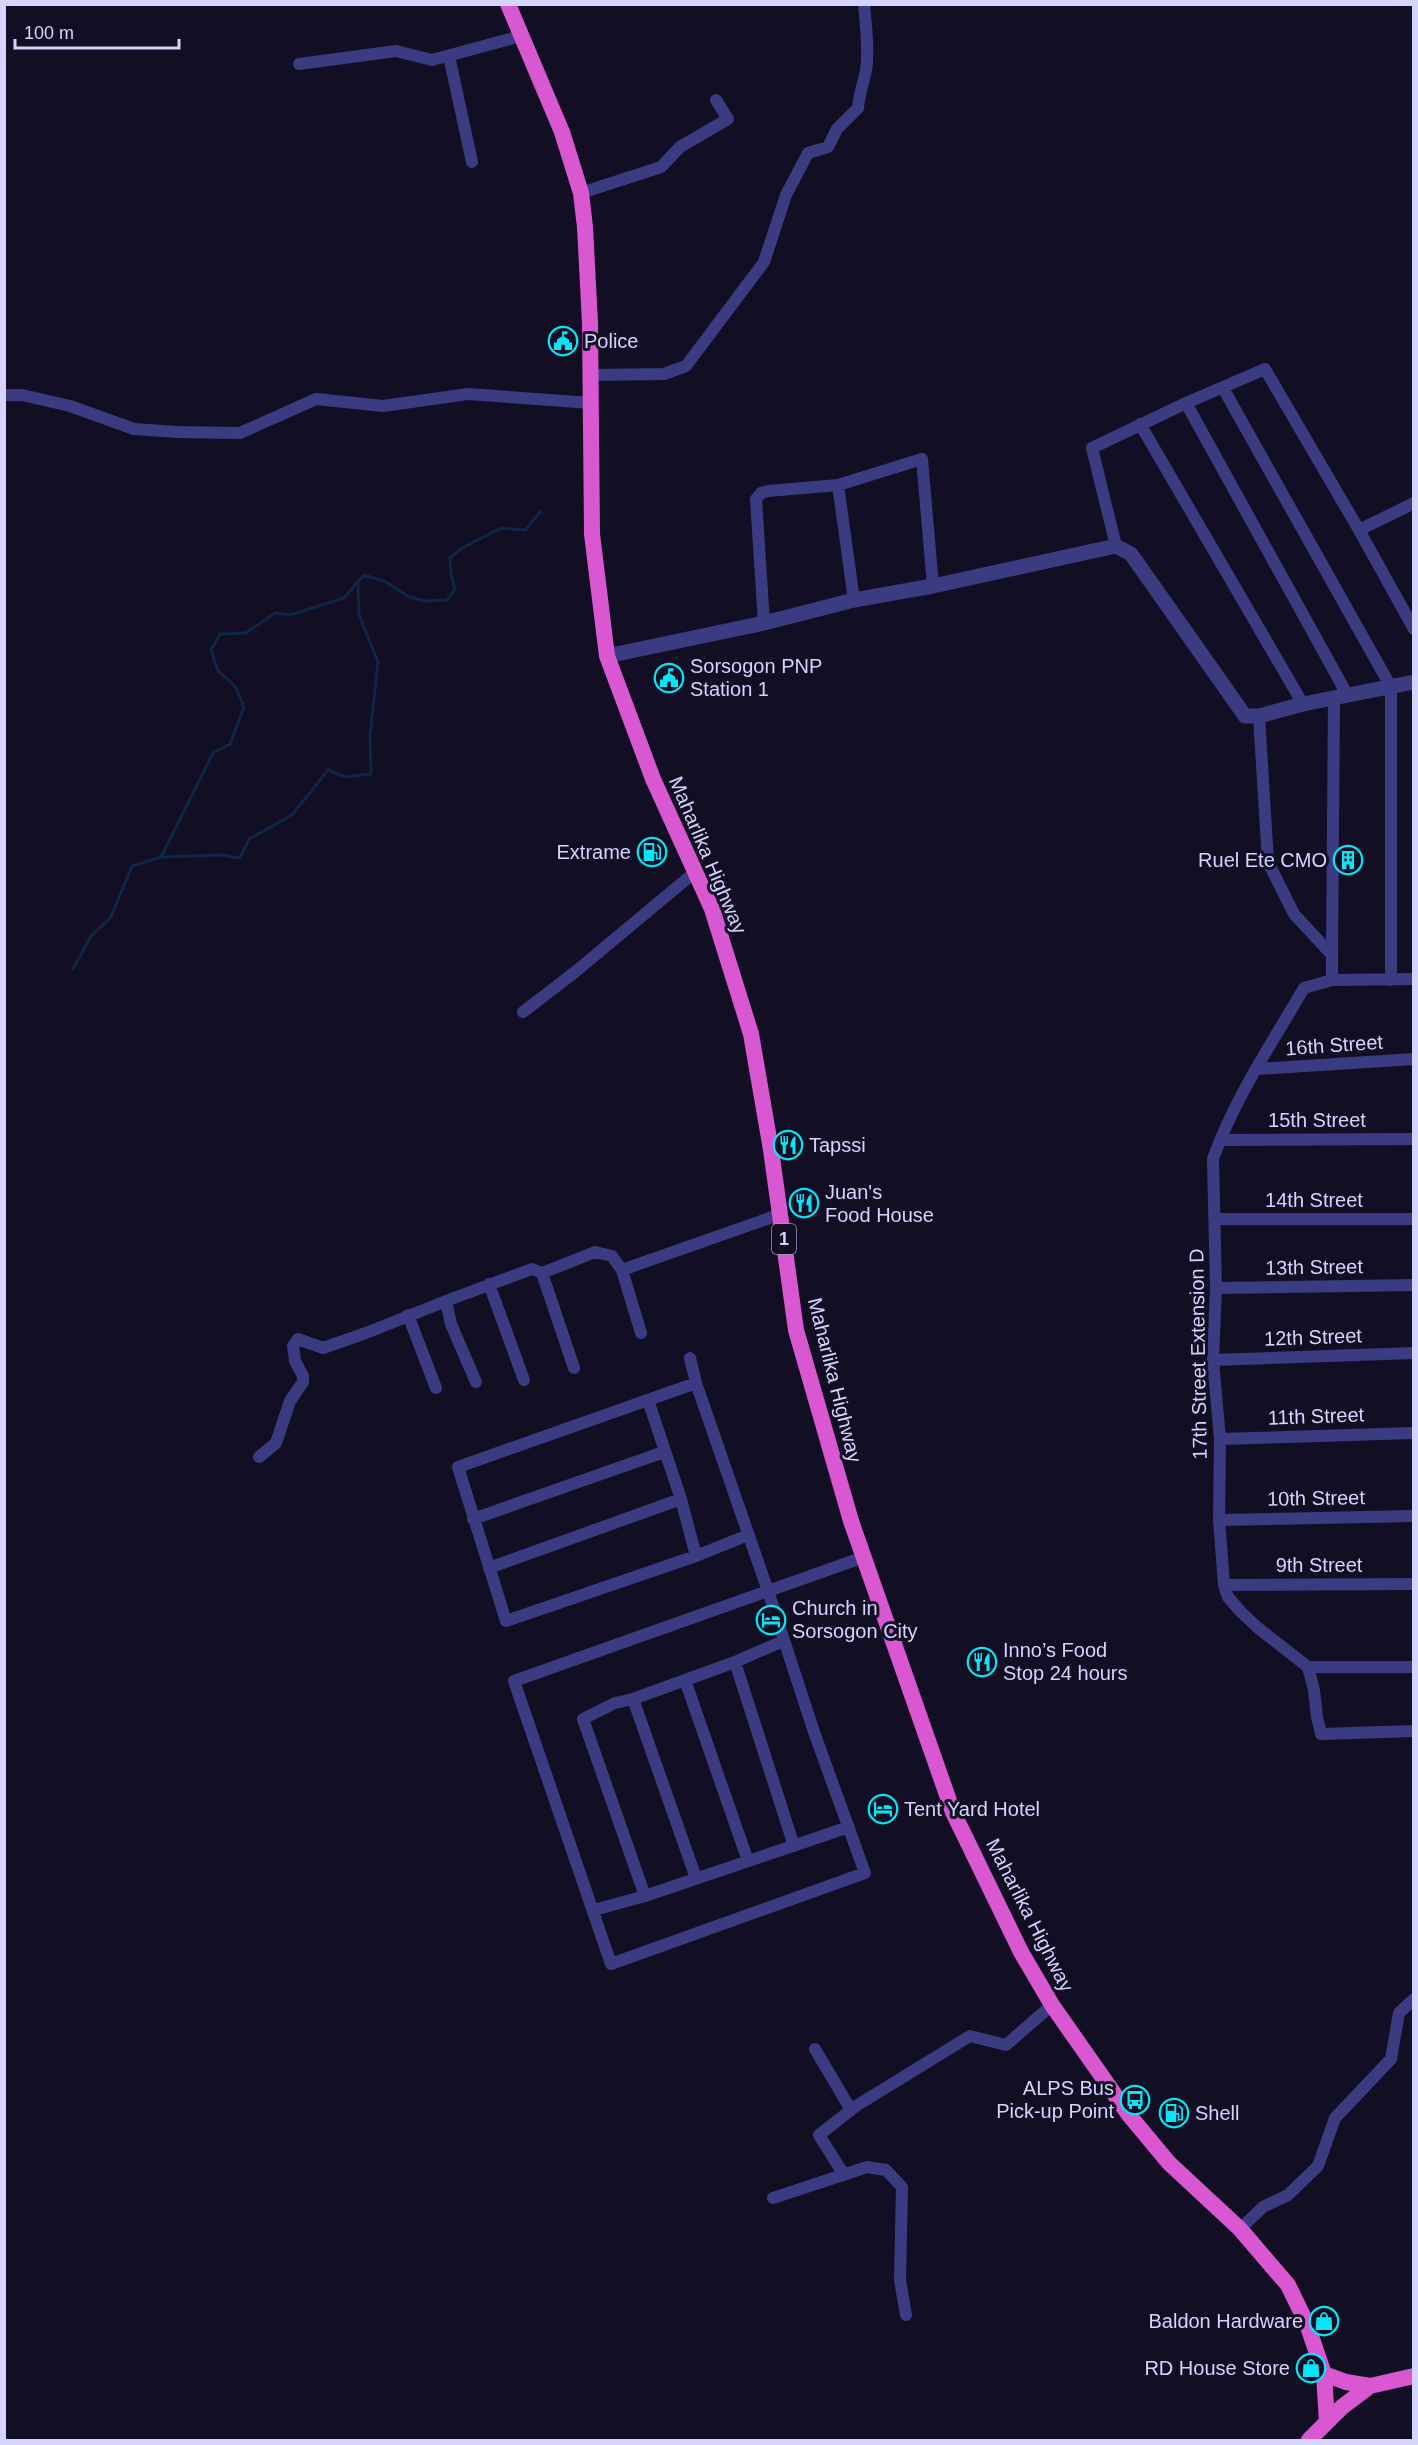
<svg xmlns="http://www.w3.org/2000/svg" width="1418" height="2445" font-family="Arial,sans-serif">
<rect width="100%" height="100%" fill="#120f24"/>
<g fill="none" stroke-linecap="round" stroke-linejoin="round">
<!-- stream -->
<path stroke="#0f2647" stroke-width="3" d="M161 857 222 855 240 858 249 839 292 815 328 770 345 777 371 774 370 736 378 662 359 615 358 584
M73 969 91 936 111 917 132 866 161 857 213 753 230 744 244 707 235 686 218 671 211 650 220 634 246 633 275 613 290 615 344 598 364 575 386 582 409 597 425 601 447 600 455 589 451 575 450 558 462 548 501 528 525 530 541 511"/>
<!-- minor -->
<path stroke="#3b3b81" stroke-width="12" d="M449 56 472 162
M299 64 396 51 432 60 521 36
M581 193 661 167 680 147 728 119 716 100
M591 375 664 374 686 366 764 262 786 195 808 153 828 147 837 129 858 108C859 94 863 84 866 71 869 50 866 26 864 4
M1223 388 1391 687V980
M4 395H22L70 406 134 429 177 432 240 433 316 399 383 406 468 394 591 403
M1186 403 1348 696
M1140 424 1303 704
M1359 530 1414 503
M1116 546 1092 448 1186 403 1265 369 1359 530 1414 629
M854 600 838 485 922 459 933 586
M764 623 756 499 761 493 768 491 838 485
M1259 716 1268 862 1294 914 1332 955V980
M1332 955 1334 699
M1414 979 1332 980 1304 988C1272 1043 1234 1099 1213 1159L1216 1288 1213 1360 1220 1439 1219 1520 1224 1585 1228 1597 1240 1611 1258 1628 1308 1667 1314 1690 1317 1717 1321 1734 1414 1731
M523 1012 575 972 695 872
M1257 1069 1414 1059
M1220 1140 1414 1139
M1214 1219H1414
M622 1270 781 1214
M489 1284 524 1380
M1216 1288 1414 1285
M408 1315 436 1388
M690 1358 696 1383 768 1591 814 1732 865 1873 611 1964 514 1681 864 1557
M1213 1360 1414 1353
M574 1368 542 1273 595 1252 612 1256 622 1270 641 1333
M476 1382 451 1324 446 1301 532 1269 542 1273
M696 1383 458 1467 506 1621 696 1556 748 1535
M648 1400 681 1499 696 1556
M1220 1439 1414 1433
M259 1457 276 1443 290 1401 303 1382V1376L295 1361 293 1346 298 1339 323 1348 366 1333 446 1301
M473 1519 664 1452
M1219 1520 1414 1516
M489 1568 681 1499
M1224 1585 1414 1584
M735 1662 794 1846
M1308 1667H1414
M685 1680 748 1861
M633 1699 735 1662 783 1641
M696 1878 633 1699 615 1703 583 1719 645 1896 849 1827
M594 1910 645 1896
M815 2049 851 2110
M844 2175 819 2135 856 2106 970 2036 1006 2045 1052 2005
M773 2198 867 2167 886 2170 902 2187 900 2280 906 2315
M1240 2229 1263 2207 1288 2195 1318 2166 1335 2118 1391 2059 1399 2013 1414 1999"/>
<!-- tertiary -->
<path stroke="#3b3b81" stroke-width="15" d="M607 656 764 623 854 600 933 586 1116 546 1131 554 1245 716H1259L1303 704 1414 682"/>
<!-- trunk -->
<path stroke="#da57d2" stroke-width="16" d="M508 4 562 132 581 193 585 227 590 323 592 534 607 656 653 779 712 909 751 1034 771 1150 796 1330 851 1521 953 1812 1021 1952 1052 2005 1129 2115 1169 2163 1240 2229 1288 2285 1307 2324 1324 2374 1327 2422
M1324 2374 1346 2382 1370 2386 1414 2376
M1309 2440 1342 2407 1370 2386"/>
</g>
<!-- icons -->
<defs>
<g id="civic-ring" transform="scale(1.5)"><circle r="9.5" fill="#120f24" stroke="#06e6f6" stroke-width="1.5"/><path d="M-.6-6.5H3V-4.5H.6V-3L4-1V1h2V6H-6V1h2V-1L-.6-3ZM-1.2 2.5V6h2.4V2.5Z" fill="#06e6f6"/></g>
<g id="fuel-ring" transform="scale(1.5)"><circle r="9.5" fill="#120f24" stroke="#06e6f6" stroke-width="1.5"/><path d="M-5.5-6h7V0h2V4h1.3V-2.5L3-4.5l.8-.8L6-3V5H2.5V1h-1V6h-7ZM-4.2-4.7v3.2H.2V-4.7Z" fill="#06e6f6"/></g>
<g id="building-ring" transform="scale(1.5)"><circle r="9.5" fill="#120f24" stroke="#06e6f6" stroke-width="1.5"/><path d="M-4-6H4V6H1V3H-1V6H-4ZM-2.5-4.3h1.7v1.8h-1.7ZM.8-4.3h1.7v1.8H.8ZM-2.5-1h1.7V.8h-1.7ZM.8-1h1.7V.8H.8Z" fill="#06e6f6"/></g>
<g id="restaurant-ring" transform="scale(1.5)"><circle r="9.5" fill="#120f24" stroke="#06e6f6" stroke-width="1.5"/><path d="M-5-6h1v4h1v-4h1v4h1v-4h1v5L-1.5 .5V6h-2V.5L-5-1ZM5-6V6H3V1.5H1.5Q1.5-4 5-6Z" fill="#06e6f6"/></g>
<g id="hotel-ring" transform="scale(1.5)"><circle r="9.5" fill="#120f24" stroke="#06e6f6" stroke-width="1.5"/><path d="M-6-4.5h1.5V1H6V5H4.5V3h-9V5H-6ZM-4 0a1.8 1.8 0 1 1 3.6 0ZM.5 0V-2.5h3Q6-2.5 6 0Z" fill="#06e6f6"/></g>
<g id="bus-ring" transform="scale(1.5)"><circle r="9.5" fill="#120f24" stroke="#06e6f6" stroke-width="1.5"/><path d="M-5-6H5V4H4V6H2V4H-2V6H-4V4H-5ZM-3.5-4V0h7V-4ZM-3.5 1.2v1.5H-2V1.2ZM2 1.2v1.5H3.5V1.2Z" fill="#06e6f6"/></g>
<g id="shop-ring" transform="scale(1.5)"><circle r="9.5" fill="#120f24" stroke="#06e6f6" stroke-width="1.5"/><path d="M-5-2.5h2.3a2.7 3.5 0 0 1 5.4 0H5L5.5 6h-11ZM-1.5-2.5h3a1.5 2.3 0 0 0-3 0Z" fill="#06e6f6"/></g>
</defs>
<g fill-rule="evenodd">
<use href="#civic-ring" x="563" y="341"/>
<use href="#civic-ring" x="669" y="678"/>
<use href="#fuel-ring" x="652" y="852"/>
<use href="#building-ring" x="1348" y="860"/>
<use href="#restaurant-ring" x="788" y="1145"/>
<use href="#restaurant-ring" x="804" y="1203"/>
<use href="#hotel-ring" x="771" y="1620"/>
<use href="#restaurant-ring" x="982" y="1662"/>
<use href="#hotel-ring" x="883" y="1809"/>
<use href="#bus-ring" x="1135" y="2100"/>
<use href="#fuel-ring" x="1174" y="2113"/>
<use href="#shop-ring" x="1324" y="2321"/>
<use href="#shop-ring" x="1311" y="2368"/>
</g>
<g text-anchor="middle" stroke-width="6" stroke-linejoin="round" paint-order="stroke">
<!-- shield labels -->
<rect fill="#120f24" stroke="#9b98bd" stroke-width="1.5" x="772" y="1224" width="24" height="30" rx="4.5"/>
<g font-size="18" font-weight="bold" fill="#d6d3fe">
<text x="784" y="1245">1</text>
</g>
<!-- poi labels -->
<g font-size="20" fill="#d6d3fe" stroke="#120f24" text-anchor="start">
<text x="584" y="348">Police</text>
<text x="690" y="673">Sorsogon PNP<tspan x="690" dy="23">Station 1</tspan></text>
<text x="631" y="859" text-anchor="end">Extrame</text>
<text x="1327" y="867" text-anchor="end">Ruel Ete CMO</text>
<text x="809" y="1152">Tapssi</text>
<text x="825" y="1199">Juan's<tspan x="825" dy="23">Food House</tspan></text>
<text x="792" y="1615">Church in<tspan x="792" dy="23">Sorsogon City</tspan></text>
<text x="1003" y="1657">Inno’s Food<tspan x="1003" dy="23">Stop 24 hours</tspan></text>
<text x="904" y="1816">Tent Yard Hotel</text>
<text x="1114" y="2095" text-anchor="end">ALPS Bus<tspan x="1114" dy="23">Pick-up Point</tspan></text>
<text x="1195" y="2120">Shell</text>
<text x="1303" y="2328" text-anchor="end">Baldon Hardware</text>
<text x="1290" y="2375" text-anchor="end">RD House Store</text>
</g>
<!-- street labels -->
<g font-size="20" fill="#d6d3fe" stroke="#120f24">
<text transform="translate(708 855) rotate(67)" y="7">Maharlika Highway</text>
<text transform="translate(1334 1045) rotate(-4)" y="7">16th Street</text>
<text x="1317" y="1127">15th Street</text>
<text x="1314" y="1207">14th Street</text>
<text transform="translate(1314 1267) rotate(-1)" y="7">13th Street</text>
<text transform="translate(1313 1337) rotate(-2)" y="7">12th Street</text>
<text transform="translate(1198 1354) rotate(-91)" y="7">17th Street Extension D</text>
<text transform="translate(835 1380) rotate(76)" y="7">Maharlika Highway</text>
<text transform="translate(1316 1416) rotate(-2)" y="7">11th Street</text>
<text transform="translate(1316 1498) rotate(-1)" y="7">10th Street</text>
<text x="1319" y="1572">9th Street</text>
<text transform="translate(1030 1915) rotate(63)" y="7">Maharlika Highway</text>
</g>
</g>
<!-- border -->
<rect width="1418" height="2445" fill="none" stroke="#d6d3fe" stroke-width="12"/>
<!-- scale -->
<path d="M15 39v9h164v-9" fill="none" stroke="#d6d3fe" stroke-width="3"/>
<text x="24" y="39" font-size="18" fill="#d6d3fe" stroke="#120f24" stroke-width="4.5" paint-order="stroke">100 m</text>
</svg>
